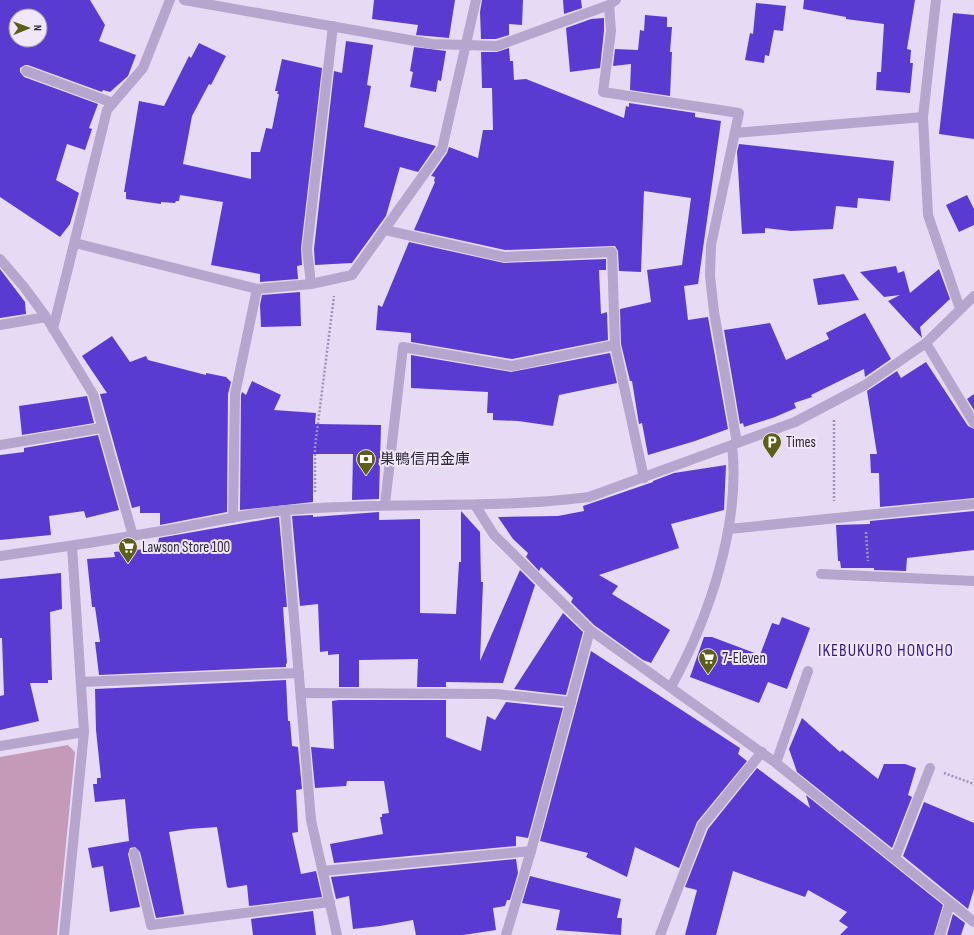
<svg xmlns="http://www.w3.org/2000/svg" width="974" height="935" font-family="'Sofia Sans Condensed','Noto Sans JP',sans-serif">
<rect width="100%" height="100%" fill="#e7daf4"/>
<!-- green -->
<path fill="#c599b8" d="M68 745 75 752 57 935H0V757Z"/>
<!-- building -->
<path fill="#593bd1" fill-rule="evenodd" d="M0 0H90L105 25 99 41 136 55 128 76 110 92 103 90 102 92 28 65H25L20 68V72L24 77 98 104 89 128 92 129 85 150 67 144 56 180 79 193 70 224 60 237 0 197ZM16 16H40V40H16Z
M374 0H455L449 38 416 35 418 25 372 19Z
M482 0H523L522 25 509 24V35L496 39H481L480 12Z
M563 0H581L582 8 564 14Z
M804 0H915L907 49 911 50 910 63H913L910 93 876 90 877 72H881L884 24 846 19V17L803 9Z
M756 3 786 6 783 31 774 30 769 56 765 55 764 63 745 60 750 33 753 34Z
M953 13 974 15V139L939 134Z
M645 15 667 17V27H672L670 52H672L670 96 630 90 631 64 613 66 615 49 638 50 640 30 644 31Z
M604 18V31L600 68 570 72 566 28 591 19Z
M346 41 373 45 367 85 371 86 364 127 436 146 418 172 400 167 386 216 352 263 315 265 314 249 334 71 342 73Z
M199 43 226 56 211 85 209 84 192 116 183 164 251 179V152H260L266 128 272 129 279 94H277L278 91H275L282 59 322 68 301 248 302 265 297 266 298 279 260 282V274L211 265 223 202 180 195 179 201H176L175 203 161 202V204L126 199V192H124L139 101 164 106 189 56 191 58Z
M414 47 446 51 441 81 438 80 436 92 410 87 413 72 410 71Z
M509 48 510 61H513L514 80 526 79 624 118 626 106 629 107V103L695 113V117L721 121 698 284 684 286 688 320 708 317 728 429 695 441 648 455 642 423 639 424 632 381H630L621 344 620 309 651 302 647 270 682 265 691 198 644 191 641 272 619 271 618 251 615 246H612L505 250 414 230 435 182 434 181 435 177 431 176 447 153 449 147 478 158 483 130H493L492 88H482L481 52H497Z
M739 144 894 161 890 201 858 198 857 208 836 206 833 229 791 231 765 228V233L742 234 737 152Z
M967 195 974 209V225L959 232 946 205Z
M409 242 504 263 606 259V270H599L601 314 607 312 608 340 512 359 411 342V333L376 330 378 305 382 307Z
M896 266 898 273 904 271 910 293 939 269 946 288 950 299 920 327 922 338 888 301 900 295 884 297 860 272Z
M0 269 25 302 26 314 0 318Z
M844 274 859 300 818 305 813 279Z
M300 292 301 326 261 327 260 305 262 295Z
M865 313 891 359 865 377 864 369 811 395 812 397 794 403 796 408 775 417 744 427 743 423 740 424 724 330 770 323 786 360 829 339 826 333Z
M112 336 130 362 146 356 148 360 206 375V373L226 377 231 382 228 394 227 512 160 525V513H140V506L132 508 100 394 107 393 82 356Z
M610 353 617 383 559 395 553 426 518 421 493 420V413H487L488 392 411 388V355L511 372Z
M926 362 968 426 974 429V498L880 507 879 473H871L870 454H877L867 391 897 371 901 378Z
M252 381 281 395 274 410 316 413 315 424 381 425 379 499 352 500 353 454H313V502L240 510 241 395 242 392 246 395Z
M974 394V410L967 399Z
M87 396 94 423 22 435 19 406Z
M98 435 119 510 86 518 84 511 49 516 51 535 0 540V455L24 452V448Z
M726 465 724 510 671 524 679 548 599 575 618 586 612 594 670 630 651 663 643 660 594 625 571 602 573 598 541 567 539 571 526 557 528 553 513 539 498 517 558 516 584 511 583 506 653 482V481L674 473Z
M461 511 480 532 481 582H483L480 661 520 570 535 585 503 683 446 682V687H417L418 659 359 660V687H339V654L328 655V651L320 652 318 604 300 606 292 516 313 515V517L379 512V520L420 519V613L456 614 459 562H461Z
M974 511V550L907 558 906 571 874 570V568H841L840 561H838L836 525 870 524V521Z
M279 517 287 607H283L287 663 286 664V667L99 675 95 642H100L95 607H92L87 559 115 557 114 552 157 548 159 538Z
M61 573 62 609 50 612 52 680H48V683H30L39 721 0 730V696L4 695 2 638H0V579Z
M563 613 583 632 566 695 514 689Z
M782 617 810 628 787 689 768 682 759 703 690 677 704 637H712L760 655 772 623 779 625Z
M591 651 740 748 738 754 747 761 697 822 679 868 635 847 627 877 586 857 588 853 540 841Z
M286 680 288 721H290L292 746 298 747 302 789 296 790 298 832 292 833 301 874 316 871 322 897 249 906 247 885 229 888 227 887 217 827 189 829 169 832 184 914 156 918 140 852 135 847 130 848 128 854 140 907 110 912 103 866 92 868 88 848 129 841 125 799 95 802 93 784H97V778H101L96 730 95 689Z
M339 700H446V737L481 751 487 716 495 720 506 702 563 708 528 838 516 836V846L334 863 330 844 383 834 380 817H382V814L389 813 384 781H347L346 786 315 788 311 747 334 749 332 701Z
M802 718 840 752 842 750 878 779 884 764H905L916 768 908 795 912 797 892 848 797 772 789 749Z
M757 768 810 808 806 795 943 905 934 935H840L848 927 839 921 847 912 808 890 805 897 733 871 716 935H685L697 890 685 887 708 829Z
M924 802 974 823V889L968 909 903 856Z
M516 859 518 873 510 900H507L505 906 493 908 496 930 463 935H416L413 920 380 926 353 929 349 896 336 899 331 877Z
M530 876 621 899 617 918H622L621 935 556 930 560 910 522 903Z
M313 911 316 935H253L251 919Z
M953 914 965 923 961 935H947Z"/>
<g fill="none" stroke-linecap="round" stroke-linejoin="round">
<!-- path -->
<path stroke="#9f8fb9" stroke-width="2.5" stroke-dasharray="2 2" stroke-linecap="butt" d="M834 420V501
M315 492V447L334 296
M866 532 868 561
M944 773 974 784"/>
<!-- lane -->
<path stroke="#b6a5cd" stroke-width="10" d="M26 71 113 103
M735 133 923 117
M311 284 307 249 333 26
M0 445 101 428
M729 529 974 504
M821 574 974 581
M81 682 299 673
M301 693 496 694 571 702
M134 853 151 925 330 902
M895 858 930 768
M323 871 531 851
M660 935 702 826 762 752"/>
<!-- street -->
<path stroke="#b6a5cd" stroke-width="10" d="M184 0 432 44 497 46 609 5 616 0
M936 0 923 117 928 215 960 309
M609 5 611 31 603 92 739 113 711 245 710 276 714 312 737 443
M385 230 504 257 612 252 615 345 644 478
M75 243 257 289 311 284 352 275 442 149 476 0
M0 259 24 287 46 317 93 394 133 536
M0 325 46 317
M53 329 107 110 143 68 170 0
M926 343 974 423
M385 504 403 347 512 366 615 345
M475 505 494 535 590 630 776 763 974 922
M285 510 311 820 337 935
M233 518 235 394 257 289
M0 556C58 548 116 539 174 529 211 522 249 513 287 510 388 501 489 510 589 497L795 422 865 385 926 343 974 296
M671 687C709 618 741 524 732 445
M0 746 84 732
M776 763 808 671
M64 935 84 732 72 546
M506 935 531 851 590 630
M940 935 950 903"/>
</g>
<!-- icons -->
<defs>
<g id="parking-pin" transform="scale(1)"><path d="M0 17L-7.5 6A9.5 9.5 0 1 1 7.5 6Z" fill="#5d5e18" stroke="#f1e7fb"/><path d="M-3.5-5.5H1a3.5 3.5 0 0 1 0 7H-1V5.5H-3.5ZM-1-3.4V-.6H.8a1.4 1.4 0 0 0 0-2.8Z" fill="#fff"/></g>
<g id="bank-pin" transform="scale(1)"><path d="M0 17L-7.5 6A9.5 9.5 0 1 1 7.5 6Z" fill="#5d5e18" stroke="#f1e7fb"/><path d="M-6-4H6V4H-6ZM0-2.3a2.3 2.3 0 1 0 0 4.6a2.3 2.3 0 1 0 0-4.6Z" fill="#fff"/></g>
<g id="supermarket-pin" transform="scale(1)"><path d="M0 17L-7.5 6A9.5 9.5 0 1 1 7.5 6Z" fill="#5d5e18" stroke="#f1e7fb"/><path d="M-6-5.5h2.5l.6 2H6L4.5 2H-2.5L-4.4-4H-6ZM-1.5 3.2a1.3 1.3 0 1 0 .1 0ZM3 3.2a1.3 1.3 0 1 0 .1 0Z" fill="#fff"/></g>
</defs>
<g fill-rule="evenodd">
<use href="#parking-pin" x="772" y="442"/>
<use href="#bank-pin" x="366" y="459"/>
<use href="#supermarket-pin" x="128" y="547"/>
<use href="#supermarket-pin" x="708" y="658"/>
</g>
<g text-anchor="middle" stroke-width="4" stroke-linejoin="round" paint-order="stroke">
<!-- poi labels -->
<g font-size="15" fill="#2c2738" stroke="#f1e7fb" text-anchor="start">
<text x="786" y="447">Times</text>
<text x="380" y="464">巣鴨信用金庫</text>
<text x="142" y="552">Lawson Store 100</text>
<text x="722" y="663">7-Eleven</text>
</g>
<!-- quarter labels -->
<g font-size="17" letter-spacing="1" fill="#2f188f" stroke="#f1e7fb">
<text x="886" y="656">IKEBUKURO HONCHO</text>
</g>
</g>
<!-- north arrow -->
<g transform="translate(28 28) rotate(89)"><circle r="19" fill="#f1e7fb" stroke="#a29aad"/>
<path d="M0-3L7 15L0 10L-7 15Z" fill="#5d5e18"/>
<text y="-6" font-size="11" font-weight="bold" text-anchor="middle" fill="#2c2738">N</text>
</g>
</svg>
